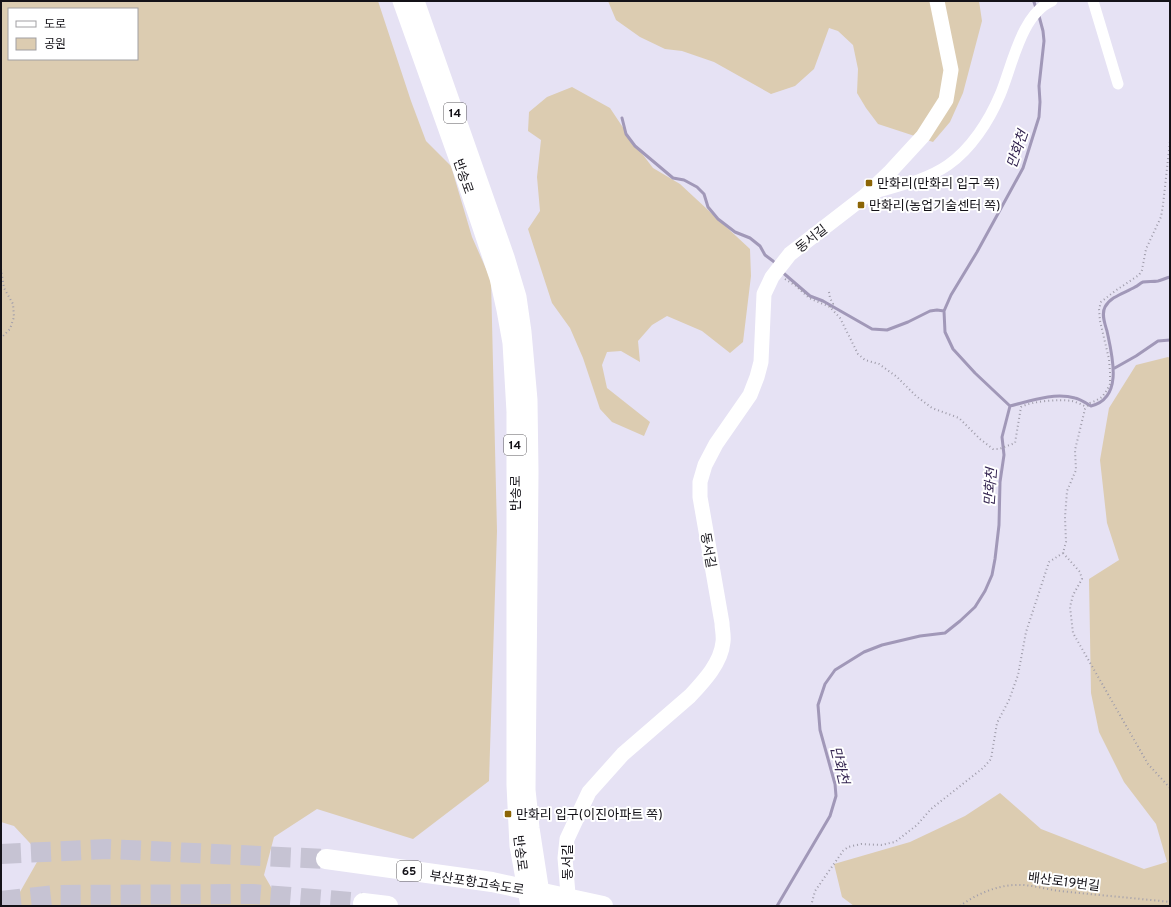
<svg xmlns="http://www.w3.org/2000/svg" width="1171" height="907" font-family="Overpass,'Noto Sans KR',sans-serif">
<rect width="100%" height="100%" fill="#e6e2f4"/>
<!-- green -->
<path fill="#dcccb1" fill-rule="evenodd" d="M1 1H378L411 101 426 141 451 166 472 237 491 280 497 531 489 781 413 839 317 809 274 837 264 875 282 906H12L41 855 14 826 1 822V201H2L1 191ZM9 9H137V59H9Z
M608 1H979L982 21 963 93 950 122 933 142 878 124 866 108 857 93 858 69 853 45 838 31 829 28 814 69 795 86 771 94 714 62 682 51 665 49 640 37 616 20Z
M572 87 610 108 630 138 653 168 680 184 750 249 751 276 743 342 730 353 702 331 667 316 652 325 638 341 640 362 621 351 607 352 602 365 607 388 650 422 644 436 612 422 600 409 583 358 570 328 552 303 528 229 540 211 537 177 541 140 528 131 529 112 547 97Z
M1168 357 1170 358V906H854L842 897 834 864 910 842 965 816 1000 793 1041 829 1144 869 1167 862 1156 824 1124 782 1099 732 1091 693 1089 579 1119 560 1107 523 1100 460 1109 408 1136 365Z"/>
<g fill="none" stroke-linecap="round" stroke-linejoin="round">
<!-- stream -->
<path stroke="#a198b8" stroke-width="3" d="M1035 1 1034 2 1036 8
M622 118 626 134 635 146 673 178 684 180 697 187 704 194 708 207 718 219 735 232 750 238 760 246 765 255 773 261 777 265
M781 271 810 296 823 301 872 329 887 330 908 322 930 311 937 310 944 311
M1113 369 1136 356 1158 341 1170 340
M1010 406C1030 401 1054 392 1075 398 1080 399 1086 403 1091 406 1124 398 1112 355 1107 331 1105 324 1101 314 1105 307 1111 296 1125 293 1135 287 1138 286 1140 283 1143 282 1148 281 1153 282 1158 281 1162 280 1166 278 1170 277
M777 906 830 816 836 796 835 784 820 730 818 705 825 684 835 670 864 652 882 645 920 636 945 633 960 621 975 607 985 591 992 575 995 559 999 525 1000 482 1004 455 1002 437 1010 406 975 373 953 349 945 332 944 311 951 295 977 252 1023 168 1039 117 1040 102 1039 86 1044 41 1043 31 1039 16"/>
<!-- highway-tunnel -->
<path stroke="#c6c3d3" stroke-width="20" stroke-dasharray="20 10" stroke-linecap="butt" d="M1 854 107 849 326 859
M1 901 55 895 253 894 363 903"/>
<!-- path -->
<path stroke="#9f9caa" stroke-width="2" stroke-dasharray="1 3" stroke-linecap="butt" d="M1 269 4 288 13 304 14 317 10 329 1 338
M785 279 796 286 809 298 830 307 840 318 858 354 865 360 879 364 897 377 916 396 932 408 959 418 980 439 993 449H999L1015 443 1021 407C1032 401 1059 399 1072 401 1077 402 1082 405 1087 407
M829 292 830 298 833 304 830 307
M1063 553 1080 572 1082 579 1073 595 1070 607 1073 633 1148 764 1170 788
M811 906 815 891 843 851 848 847 861 844 881 845 895 842 917 825 931 809 983 768 991 759 997 723 1009 700 1018 675 1026 632 1049 562 1063 553 1066 542 1065 517 1067 491 1076 470 1075 450 1085 409 1090 403 1095 401 1102 397 1107 390 1110 384V372L1109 359 1100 321 1099 309 1101 302 1115 291 1139 275 1142 270 1146 249 1161 217 1163 205 1170 141
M960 906C975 895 995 886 1014 885 1030 884 1045 889 1060 891 1097 895 1133 898 1170 902"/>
<!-- street -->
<path stroke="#fff" stroke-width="11" d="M1093 1 1118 84
M868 195C894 187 925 181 948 165 971 149 989 121 1000 95 1012 67 1021 14 1052 1"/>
<!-- secondary -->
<path stroke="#fff" stroke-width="15" d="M569 906 565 858 567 839 589 792 623 754 690 696C704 681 721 663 723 642 724 636 722 629 722 623L700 497V482L705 465 716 444 750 395 757 377 761 362 764 294 772 277 790 254 865 196 889 173 923 136 946 100 951 70 937 1"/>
<!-- primary -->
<path stroke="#fff" stroke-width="17" d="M401 1 466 183 498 278 505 310 511 343 515 412V785L518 846 529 906
M416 1 506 257 518 297 523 332 529 400 530 472 527 790 531 828 543 906"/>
<!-- highway -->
<path stroke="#fff" stroke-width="20" d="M326 859 492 882 603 906
M363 903 388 906"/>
</g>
<!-- markers -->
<g fill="#8c6506" stroke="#fff" stroke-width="1.5">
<rect x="865" y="179" width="8" height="8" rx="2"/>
<rect x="857" y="201" width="8" height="8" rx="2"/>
<rect x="504" y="810" width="8" height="8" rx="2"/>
</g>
<g text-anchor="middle" stroke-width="4" stroke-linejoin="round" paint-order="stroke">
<!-- shield labels -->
<g fill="#fff" stroke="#5a595d" stroke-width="1">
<rect x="444" y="103" width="22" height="20" rx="3"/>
<rect x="504" y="435" width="22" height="20" rx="3"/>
<rect x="397" y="861" width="24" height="20" rx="3"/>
</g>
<g font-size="12" font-weight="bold" fill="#141218">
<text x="455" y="117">14</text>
<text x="515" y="449">14</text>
<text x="409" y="875">65</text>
</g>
<!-- street labels -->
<g font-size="13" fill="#141218" stroke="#fff">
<text transform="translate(464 176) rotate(71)" y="5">반송로</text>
<text transform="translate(811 238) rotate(-38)" y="5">동서길</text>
<text transform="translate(515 493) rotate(-90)" y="5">반송로</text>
<text transform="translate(709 550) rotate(80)" y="5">동서길</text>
<text transform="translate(521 853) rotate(83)" y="5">반송로</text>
<text transform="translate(567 862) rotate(-90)" y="5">동서길</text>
<text transform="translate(1064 881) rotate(7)" y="5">배산로19번길</text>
<text transform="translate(477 882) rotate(9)" y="5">부산포항고속도로</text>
</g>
<!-- poi labels -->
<g font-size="13" fill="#141218" stroke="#fff" text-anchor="start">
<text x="877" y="188">만화리(만화리 입구 쪽)</text>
<text x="869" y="210">만화리(농업기술센터 쪽)</text>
<text x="516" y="819">만화리 입구(이진아파트 쪽)</text>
</g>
<!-- water labels -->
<g font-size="14" font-style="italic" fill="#32234f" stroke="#fff">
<text transform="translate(1017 149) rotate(-71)" y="5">만화천</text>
<text transform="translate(990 487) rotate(-86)" y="5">만화천</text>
<text transform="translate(840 765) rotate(76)" y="5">만화천</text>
</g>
</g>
<!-- border -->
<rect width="1171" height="907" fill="none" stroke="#141218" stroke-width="4"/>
<!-- legend -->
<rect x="8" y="8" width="130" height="52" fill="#ffffff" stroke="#a1a0a3"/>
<rect x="16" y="21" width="20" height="6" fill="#ffffff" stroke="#a1a0a3"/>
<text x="44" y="28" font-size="12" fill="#141218">도로</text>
<rect x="16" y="38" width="20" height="12" fill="#dcccb1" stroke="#a1a0a3"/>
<text x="44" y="48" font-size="12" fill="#141218">공원</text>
</svg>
